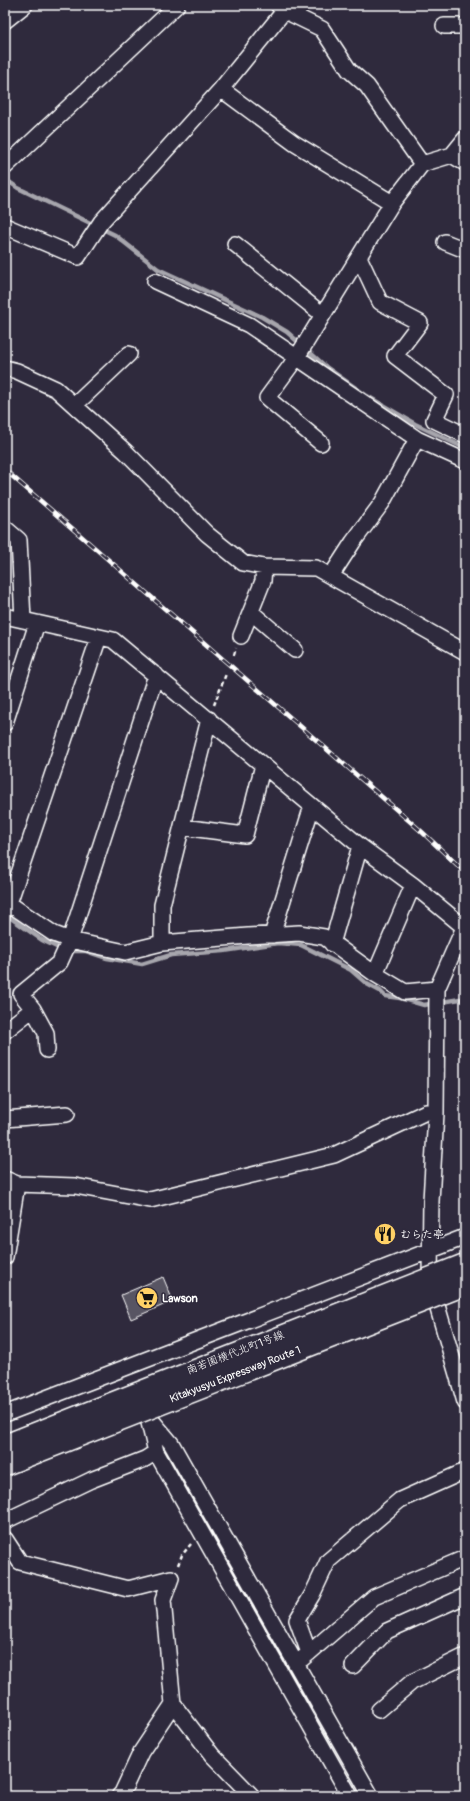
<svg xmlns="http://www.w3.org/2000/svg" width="470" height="1801" font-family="Pangolin,'Klee One',sans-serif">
<rect width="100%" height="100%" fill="#2f2a3d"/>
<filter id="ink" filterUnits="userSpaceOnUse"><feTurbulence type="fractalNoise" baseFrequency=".025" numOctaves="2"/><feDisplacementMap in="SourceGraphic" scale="8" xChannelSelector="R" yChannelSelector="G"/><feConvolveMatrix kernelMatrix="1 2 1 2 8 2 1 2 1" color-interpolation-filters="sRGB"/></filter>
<g filter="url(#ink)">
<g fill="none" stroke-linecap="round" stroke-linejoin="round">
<!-- stream -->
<path stroke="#a7a6ad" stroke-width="4.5" d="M5 179 18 188 115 235 158 269 262 317 287 332 326 367 367 396 415 424 465 448
M5 914 42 940 65 951H86L107 958 142 964 171 955 224 951 278 943 301 945 351 970 367 984 380 991 385 996 400 998 424 1005 460 999 465 1002"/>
</g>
<!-- building -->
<path fill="#595564" stroke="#fff" d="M163 1277 173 1301 131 1319 121 1295Z"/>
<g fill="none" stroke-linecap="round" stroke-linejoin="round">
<!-- minor casing -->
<g stroke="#fff" stroke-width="18">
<path id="minor" d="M278 5 285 11 322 29 349 70 367 86 422 164
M5 21 25 5
M444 26H465
M221 89 294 143 392 203
M452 155 465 163
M5 167 177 5
M5 226 78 257 101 222 221 89 289 5
M445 242 465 250
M235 244 323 315
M359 257 380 302 420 323 395 356 446 395 434 420 465 435
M155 281 249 325 417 439 465 461
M5 368 17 371 56 389 126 452 207 534 243 563 264 567 316 568 465 652
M75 405 129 354
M321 443 267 398 297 357 392 203 422 164 452 155 465 139
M5 528 19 540 23 620
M331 576 353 542 382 503 417 439
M251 612 295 650
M5 616 113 640 360 846 413 885 464 927
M241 636 263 581 264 567
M5 723 37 623
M182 827 245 835 263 765
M5 901 54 934 70 940 125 952 162 943 248 936 299 933 324 937 375 974 405 992 437 989
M5 910 9 903 99 637
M465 925 437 989 436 1113 431 1201 430 1276 436 1302 465 1402
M272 935 312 806
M162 943V905L209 719
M332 944 360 846
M375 974 413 885
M5 1031 33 1009
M47 1050 46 1033 33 1009 21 994 60 962 70 940 156 675
M5 1119 67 1114
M5 1179 17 1184 75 1186 150 1200 334 1155 426 1112 436 1113
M5 1257 17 1184
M140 1403 147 1414 156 1452 350 1796
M5 1414 465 1237
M149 1417 171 1443 371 1796
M5 1521 91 1480 145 1459 156 1452
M5 1539 20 1562 128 1589 171 1578 163 1600 173 1704 212 1755 252 1796
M309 1653 297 1620 312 1595 328 1561 400 1500 465 1471
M302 1659 374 1597 465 1558
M353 1666 387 1631 465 1596
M379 1710 412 1682 465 1656
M119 1796 122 1793 141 1752 173 1704"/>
</g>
<!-- path -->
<path stroke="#fff" stroke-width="2.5" stroke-dasharray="4 3" stroke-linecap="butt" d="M234 655 236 648
M214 705 226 674
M178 1565 182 1555 191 1544"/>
<!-- minor -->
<use href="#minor" stroke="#2f2a3d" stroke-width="15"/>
<!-- rail casing -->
<g stroke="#fff" stroke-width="4.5">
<path id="rail" d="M5 470 421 831 465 872"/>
</g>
<!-- rail -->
<use href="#rail" stroke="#2f2a3d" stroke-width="3" stroke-dasharray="9" stroke-linecap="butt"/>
<!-- highway-bridge casing -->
<g stroke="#fff" stroke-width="25" stroke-linecap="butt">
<path id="highway-bridge" d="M5 1446 465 1265
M5 1464 465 1284"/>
</g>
<!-- highway-bridge -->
<use href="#highway-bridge" stroke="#2f2a3d" stroke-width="22"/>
</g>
</g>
<!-- icons -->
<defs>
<g id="restaurant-disc" transform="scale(1.15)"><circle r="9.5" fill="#ffd166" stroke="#2f2a3d"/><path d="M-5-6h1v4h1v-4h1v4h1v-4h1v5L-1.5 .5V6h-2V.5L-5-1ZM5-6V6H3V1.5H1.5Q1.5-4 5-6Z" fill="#111"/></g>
<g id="supermarket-disc" transform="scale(1.15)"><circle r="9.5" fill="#ffd166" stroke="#2f2a3d"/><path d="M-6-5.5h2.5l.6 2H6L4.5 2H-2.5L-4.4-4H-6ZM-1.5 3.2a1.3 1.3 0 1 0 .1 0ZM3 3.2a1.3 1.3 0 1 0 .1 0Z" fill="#111"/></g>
</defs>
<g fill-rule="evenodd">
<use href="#restaurant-disc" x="385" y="1234"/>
<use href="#supermarket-disc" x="147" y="1298"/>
</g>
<g text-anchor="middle" stroke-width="3" stroke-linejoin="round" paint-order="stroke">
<!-- poi labels -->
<g font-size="11" font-weight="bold" fill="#fff" stroke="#2f2a3d" text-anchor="start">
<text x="400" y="1238">むらた亭</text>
<text x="162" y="1302">Lawson</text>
</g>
<!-- street labels -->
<g font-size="11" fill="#fff" stroke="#2f2a3d">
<text transform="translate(235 1352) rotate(-21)" y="4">南若園横代北町1号線</text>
<text transform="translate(235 1374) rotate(-21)" y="4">Kitakyusyu Expressway Route 1</text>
</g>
</g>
<!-- margin -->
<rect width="470" height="1801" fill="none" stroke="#2f2a3d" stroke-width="20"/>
<rect x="10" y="10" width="450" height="1781" fill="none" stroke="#fff" stroke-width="1.5" filter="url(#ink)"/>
</svg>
